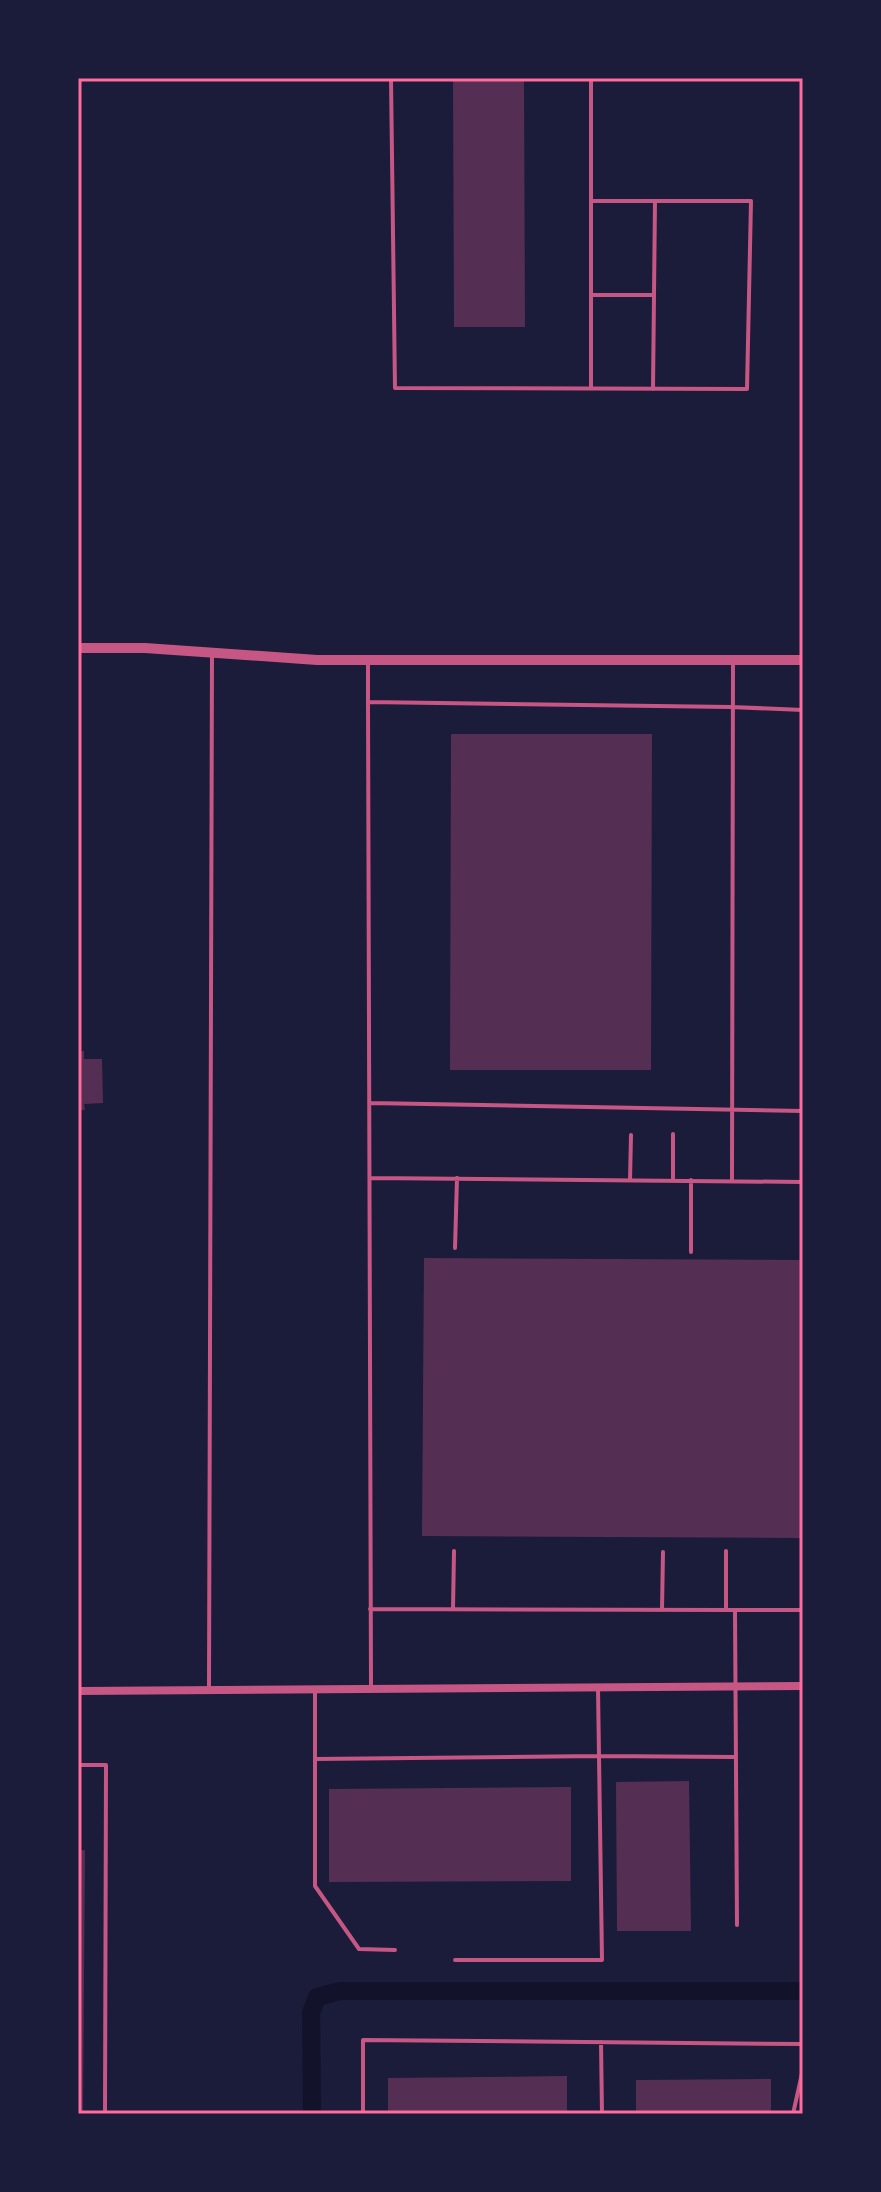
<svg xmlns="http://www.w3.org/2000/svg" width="881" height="2192" font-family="Inter,sans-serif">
<rect width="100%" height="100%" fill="#1b1b3a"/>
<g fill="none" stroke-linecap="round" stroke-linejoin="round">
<!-- canal -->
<path stroke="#12122b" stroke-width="18" d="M312 2114 311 2013 317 1997 340 1991H803"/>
</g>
<!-- building -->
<path fill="#542f53" d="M453 78H524L525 327H454Z
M451 734H652L651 1070H450Z
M78 1051H84V1059H102L103 1103 84 1104 85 1110H78Z
M424 1258 803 1260V1538L422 1536Z
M689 1781 691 1931H617L616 1782Z
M571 1787V1881L329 1882V1789Z
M78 1850H85L83 2114H78Z
M567 2076V2114H388V2078Z
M771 2079V2114H636V2080Z"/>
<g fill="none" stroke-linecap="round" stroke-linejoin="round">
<!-- service -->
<path stroke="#c65784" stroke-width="4" d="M391 78 395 388 747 389 751 201H591V78
M591 295H654
M591 388V201
M653 389 655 201
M368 660V702L731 707 803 710
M368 702 371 1687
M370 1103 803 1111
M673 1134V1180
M370 1178 803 1182
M630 1180 631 1135
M691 1180V1252
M732 1181 733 662
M455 1248 457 1178
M370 1609 735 1610 737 1925
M453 1609 454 1551
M662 1610 663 1552
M726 1610V1551
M735 1610H803
M802 1686 803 1733
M209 1688 212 653
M315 1690V1886L359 1949 395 1950
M315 1759 599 1756 735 1757
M78 1765H106L105 2114
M455 1960H602L598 1688
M601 2042 602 2114
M363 2114V2040L803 2044
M793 2114 803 2069"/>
<!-- minor -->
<path stroke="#c65784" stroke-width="8" d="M78 1691 803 1686"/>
<!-- tertiary -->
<path stroke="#c65784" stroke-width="10" d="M78 648H145L317 660H803"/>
</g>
<!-- border -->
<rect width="881" height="2192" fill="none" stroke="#1b1b3a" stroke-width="160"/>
<rect x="80" y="80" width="721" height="2032" fill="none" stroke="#ff6b9d" stroke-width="3"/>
</svg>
